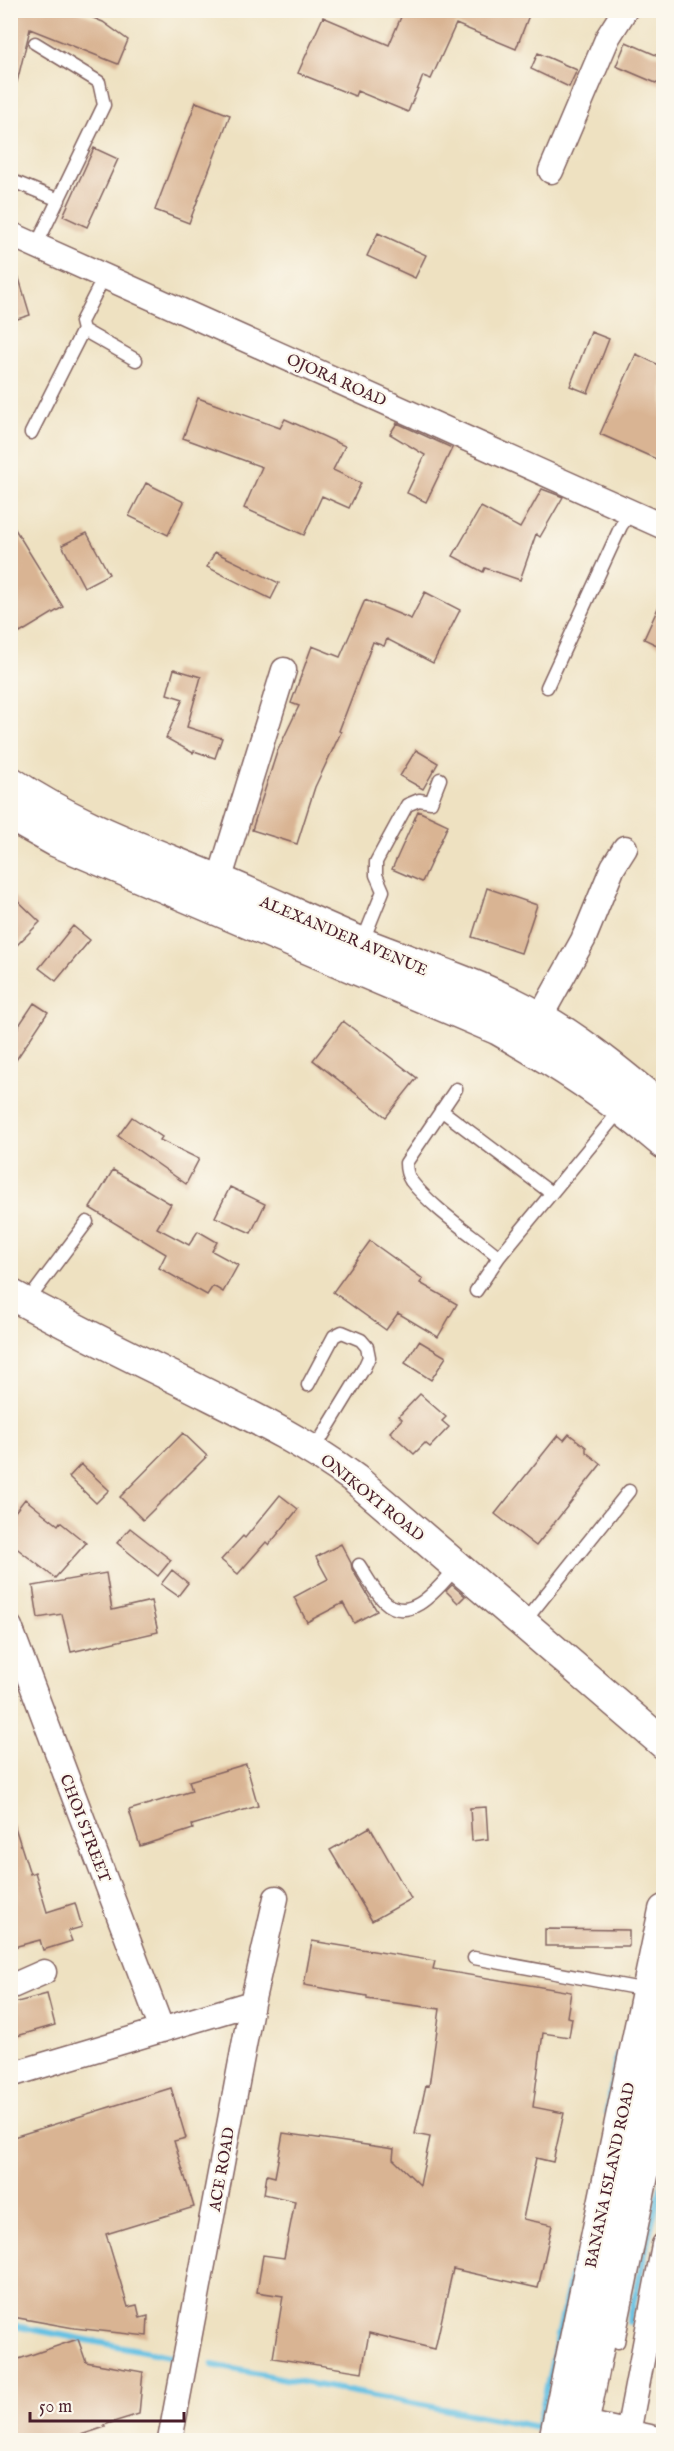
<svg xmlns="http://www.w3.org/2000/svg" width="674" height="2451" font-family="'IM FELL English',serif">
<rect width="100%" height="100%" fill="#fbf7ec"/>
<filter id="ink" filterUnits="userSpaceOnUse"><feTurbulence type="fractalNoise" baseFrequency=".0167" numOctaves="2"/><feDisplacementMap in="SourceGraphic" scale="12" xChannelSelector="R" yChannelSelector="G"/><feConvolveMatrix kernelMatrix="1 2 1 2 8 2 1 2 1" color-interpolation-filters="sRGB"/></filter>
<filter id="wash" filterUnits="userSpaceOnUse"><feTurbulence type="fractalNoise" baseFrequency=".008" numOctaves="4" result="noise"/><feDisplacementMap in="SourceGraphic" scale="24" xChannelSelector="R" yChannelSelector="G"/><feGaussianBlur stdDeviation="1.35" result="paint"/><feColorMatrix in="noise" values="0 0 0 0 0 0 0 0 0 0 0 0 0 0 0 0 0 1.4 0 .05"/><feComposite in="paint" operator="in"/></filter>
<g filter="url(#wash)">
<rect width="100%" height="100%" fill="#eee1c1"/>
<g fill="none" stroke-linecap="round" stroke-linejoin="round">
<!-- stream -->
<path stroke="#66c1e3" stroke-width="6" d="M607 2112 617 2055
M629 2322 664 2172
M10 2325 174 2357
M212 2365 538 2427 575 2259"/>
</g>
<g id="blocks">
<!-- building -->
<path fill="#d9b493" d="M10 10H74L103 22 128 40 118 64 30 29 17 82 10 81Z
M404 10H531L516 49 456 24 431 79 423 76 408 112 357 91 355 96 298 73 323 17 389 45Z
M626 42 663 58V86L616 66Z
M538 53 577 70 569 87 531 69Z
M196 102 230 115 189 223 155 210Z
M94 148 118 159 87 227 63 216Z
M378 233 426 255 415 278 367 256Z
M10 265H15L30 315 14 320 10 309Z
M591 332 609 339 588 393 570 386Z
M636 354 663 367V462L600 434Z
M198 398 280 428 285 419 345 446 333 470 361 483 349 508 322 496 304 535 244 508 262 467 183 438Z
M397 423 452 448 426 502 407 493 425 455 390 434Z
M146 483 184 502 168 535 129 516Z
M542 489 563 497 540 537 536 534 520 580 485 568 483 572 453 556 481 507 520 528Z
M10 521 63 607 20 633 10 617Z
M87 533 109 574 84 587 62 545Z
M215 552 279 583 271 599 207 567Z
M425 592 460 610 433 663 387 639 384 646 373 642 339 731 341 732 315 787 297 844 252 830 277 752 299 706 291 703 312 646 340 657 365 600 411 619Z
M663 597V648L644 639Z
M174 669 201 677 187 727 222 738 215 758 194 751 193 753 166 738 183 699 167 694Z
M416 750 438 763 423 789 400 776Z
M418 811 448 825 422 882 392 869Z
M487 888 537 905 521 953 472 937Z
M10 893 40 922 10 952Z
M73 926 90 940 56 981 39 968Z
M34 1003 48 1012 10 1069V1039Z
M343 1021 417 1078 386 1117 313 1060Z
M132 1117 162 1137 160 1140 199 1159 186 1184 118 1136Z
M113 1170 171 1204 157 1228 189 1245 198 1231 217 1242 212 1251 238 1265 223 1292 213 1286 207 1295 159 1268 166 1254 90 1208Z
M230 1187 265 1204 251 1233 215 1217Z
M370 1241 423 1279 420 1283 457 1304 438 1337 398 1313 386 1330 333 1292Z
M419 1341 446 1357 431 1380 405 1363Z
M420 1394 446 1417 442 1421 449 1427 430 1447 425 1443 414 1454 390 1432 402 1419 399 1416Z
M183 1433 207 1456 143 1520 120 1497Z
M569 1434 586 1447V1452L601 1464 536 1546 495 1514 558 1435 564 1440Z
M81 1464 109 1490 96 1503 69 1477Z
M280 1495 298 1509 269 1545 266 1542 238 1574 221 1560 243 1536 245 1538Z
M25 1499 58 1525 60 1522 86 1543 55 1578 10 1543V1518Z
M130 1528 171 1560 158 1576 117 1543Z
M341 1544 351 1563 352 1569 377 1611 354 1623 343 1603 307 1622 294 1597 328 1579 316 1557Z
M172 1570 188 1583 178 1596 161 1584Z
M106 1573 112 1610 151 1601 158 1632 71 1652 62 1614 38 1618 33 1586Z
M452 1585 465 1596 458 1603 446 1591Z
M246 1764 258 1806 192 1825 193 1829 140 1846 129 1810 192 1791 189 1781Z
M486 1807 488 1839 472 1841 470 1808Z
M14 1824 30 1874 35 1872 47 1912 75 1903 82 1927 68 1931 72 1941 43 1950 40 1940 10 1948V1825Z
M370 1827 411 1899 372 1921 330 1850Z
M545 1929 629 1930V1946H545Z
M312 1941 435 1961 433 1969 571 1992 567 2017 572 2018 569 2037 543 2033 533 2107 564 2113 553 2162 536 2158 523 2219 552 2225 538 2288 453 2269 435 2349 369 2333 362 2372 273 2358 283 2296 257 2292 263 2255 284 2258 295 2201 264 2194 267 2175 275 2177 283 2133 394 2149 393 2159 420 2185 430 2137 415 2134 426 2085 429 2086 440 2009 367 1999V1996L304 1985Z
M47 1994 55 2025 10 2038V2004Z
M171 2088 186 2138 174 2141 194 2207 106 2234 128 2307 137 2305 140 2318 148 2316 147 2336 74 2328 13 2317 10 2311V2138Z
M78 2339 86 2362 143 2372 139 2414 104 2425 105 2427 66 2440H10V2362Z"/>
</g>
</g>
<g filter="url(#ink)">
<use href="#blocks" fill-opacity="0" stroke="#836360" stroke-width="1.5"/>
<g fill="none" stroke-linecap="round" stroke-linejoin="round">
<!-- service casing -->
<g stroke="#836360" stroke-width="15">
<path id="service" d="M35 43 99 82 104 105 37 244
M10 180 59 200
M105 275 81 322 83 330 136 360
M31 433 83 330
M547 687 621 526 631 512
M362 943 383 891 376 875V862L407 805 419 800 431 802 440 779
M456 1089 406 1163C406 1170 407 1175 411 1181 432 1208 473 1235 499 1257
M441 1110 551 1193
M476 1291 499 1257 622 1108
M27 1302 87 1222
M308 1385 334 1336 342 1332 361 1340 367 1347 369 1357 364 1368 314 1450
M359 1565C367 1577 374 1591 384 1601 411 1627 441 1584 457 1567
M524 1622 629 1491
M474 1958 647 1990
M618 2342 658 2147 660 2113 654 2106"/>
</g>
<!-- minor casing -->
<g stroke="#836360" stroke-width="27">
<path id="minor" d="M551 171 608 37 625 10
M10 234 664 527
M219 881 284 670
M539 1019 583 940 613 867 625 848
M10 1627 162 2030
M10 1987 44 1972
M10 2075 252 2003
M584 2423 664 2440
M628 2433 664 2245
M170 2440 252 2003 276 1898"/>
</g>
<!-- tertiary casing -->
<g stroke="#836360" stroke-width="33">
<path id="tertiary" d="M10 1294C67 1325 125 1354 183 1382 242 1412 301 1439 355 1479L664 1744
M554 2440 664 1910
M580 2440 664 2024"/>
</g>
<!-- primary casing -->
<g stroke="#836360" stroke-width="36">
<path id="primary" d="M10 783C73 826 145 851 215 880 265 900 314 925 364 945 427 970 495 990 552 1026 591 1050 628 1081 664 1111
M10 814 56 840 498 1028C558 1062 611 1096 664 1142"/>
</g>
<!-- service -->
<use href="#service" stroke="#fff" stroke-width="12"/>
<!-- minor -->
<use href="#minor" stroke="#fff" stroke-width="24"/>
<!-- tertiary -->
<use href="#tertiary" stroke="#fff" stroke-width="30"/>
<!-- primary -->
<use href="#primary" stroke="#fff" stroke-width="33"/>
</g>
</g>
<g text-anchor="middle" stroke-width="4.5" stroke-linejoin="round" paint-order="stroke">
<!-- street labels -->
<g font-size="16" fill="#4a1f2b" stroke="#fbf7ec">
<text transform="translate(337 379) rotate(24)" y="6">OJORA ROAD</text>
<text transform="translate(344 935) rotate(23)" y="6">ALEXANDER AVENUE</text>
<text transform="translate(373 1497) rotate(39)" y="6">ONIKOYI ROAD</text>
<text transform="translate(86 1828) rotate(69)" y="6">CHOI STREET</text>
<text transform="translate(221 2169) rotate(-80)" y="6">ACE ROAD</text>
<text transform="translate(609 2175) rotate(-78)" y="6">BANANA ISLAND ROAD</text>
</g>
</g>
<!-- margin -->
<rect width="674" height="2451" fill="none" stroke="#fbf7ec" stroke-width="36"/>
<!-- scale -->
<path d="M30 2412v9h154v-9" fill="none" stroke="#4a1f2b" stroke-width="3"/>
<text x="39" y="2412" font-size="18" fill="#4a1f2b" stroke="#fbf7ec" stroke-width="4.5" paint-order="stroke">50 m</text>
</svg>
